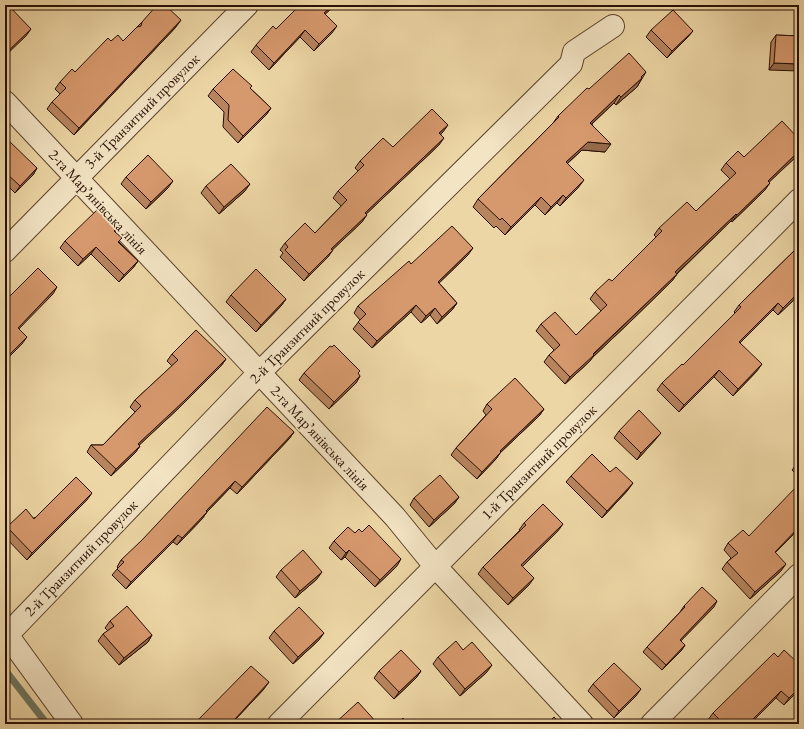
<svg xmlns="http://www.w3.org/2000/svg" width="804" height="729" font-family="'EB Garamond',serif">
<rect width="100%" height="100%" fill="#edd6a5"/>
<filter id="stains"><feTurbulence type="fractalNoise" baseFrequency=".005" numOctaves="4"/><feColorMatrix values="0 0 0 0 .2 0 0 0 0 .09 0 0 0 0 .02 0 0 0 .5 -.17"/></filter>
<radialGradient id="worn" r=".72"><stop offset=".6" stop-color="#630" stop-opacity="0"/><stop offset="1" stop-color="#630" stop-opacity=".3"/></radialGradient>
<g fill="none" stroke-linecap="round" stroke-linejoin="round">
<!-- stream -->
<path stroke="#6c7663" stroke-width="7" d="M5 670 47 724"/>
<!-- street casing -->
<g stroke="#59412c" stroke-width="24">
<path id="street" d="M5 102 395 517 435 566 582 724
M5 251 247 5
M5 632 72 724
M7 635 259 373 571 64 574 52 613 26
M279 724 799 200
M652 724 799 575"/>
</g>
<!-- street -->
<use href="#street" stroke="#f3e4c4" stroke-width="22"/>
</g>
<!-- wall -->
<path fill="#b8845e" stroke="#280f04" d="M300 5H335L325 14 332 33 314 51 300 37 269 70 251 52 256 45 276 29Z
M142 22 176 27 74 135 47 109 52 102 60 94 55 89 60 82 75 72 111 41H123Z
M651 30 688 37 667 58 646 37Z
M776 35 799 36 769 70 771 42Z
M646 72 637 87 616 105 614 103 592 124 605 152 582 150 567 164 578 188 560 206 557 203 545 215 535 205 505 235 496 226 494 228 473 207 478 199 553 123 558 116 589 89Z
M252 86 250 88 271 108 266 115 238 143 223 127 224 112 208 96 213 89Z
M443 132 441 134 439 145 366 214 362 222 332 250 328 257 304 281 280 257 283 253 280 250 285 243 315 233 341 206 333 198 338 191 358 171 355 168 360 161 393 147Z
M799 139V154L769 182 765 190 732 222 731 221 677 274 672 281 631 321 593 357 589 362 565 384 544 362 549 355 554 350 536 331 541 324 576 335 601 311 590 299 595 292 612 281 656 237 654 235 659 228 696 211 730 179 721 170 726 163Z
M5 141 37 168 33 175 15 193 5 183Z
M126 177 168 188 146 209 121 184Z
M206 186 245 191 219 214 201 193Z
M117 228 115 231 119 242 138 261 133 268 119 282 91 254 78 266 60 248 65 241Z
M799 246V295L778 315 773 310 740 343 757 371 733 396 714 377 679 412 657 390 662 383 683 365 735 313 734 312 739 305Z
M468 255 439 283 457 303 452 310 437 324 430 315 421 323 411 312 372 348 353 329 360 320 354 313 358 306 411 264Z
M231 295 286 299 281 306 256 332 226 302Z
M172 354 226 359 221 366 180 407 139 445 140 446 135 453 111 476 87 452 91 445H103L135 412 130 407 135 400 172 366 167 361Z
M304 373 358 374 360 376 356 383 329 409 299 380Z
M487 404 544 409 539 416 500 453 496 459 477 479 451 455 456 448 486 415 483 411Z
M619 431 656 439 637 460 614 438Z
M294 432 289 439 237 494 230 488 207 512 202 519 177 545 173 542 126 589 112 575 118 568 117 567 121 560Z
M799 461V477L792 470Z
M571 476 628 490 602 518 566 482Z
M459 497 454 504 429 527 410 505 414 498Z
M87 500 27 560 5 537V531L7 527Z
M524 523 558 531 522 566 529 585 508 605 478 574 483 567 520 530H519Z
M355 533 397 566 375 587 345 557 341 560 329 548 334 541Z
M749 536 776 553 781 571 750 599 722 569 727 562 731 558 724 550 728 543Z
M281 570 317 579 295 598 276 577Z
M684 606 714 607 680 641 685 645 681 651 662 670 643 652 647 647 680 612Z
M110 621 152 635 148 642 119 665 98 641 103 634 108 631 105 628Z
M274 631 319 640 293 664 269 638Z
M438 657 487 672 460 696 433 664Z
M778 657 799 664V690L784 705 776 698 750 724H712L708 720 713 713Z
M379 671H421L416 678 394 699 374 678Z
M593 684 636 696 614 718 588 691Z
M264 689 236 719V724H194L197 721Z"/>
<!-- shaded-wall -->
<path fill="#966b4c" stroke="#280f04" d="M333 5H335L319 20 324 13Z
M181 20 176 27 74 135 79 128Z
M337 26 332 33 314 51 319 44Z
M31 29 26 36 5 56V54Z
M305 30 300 37 269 70 274 63Z
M693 31 688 37 667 58 672 51Z
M774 63 799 64V71L769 70Z
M642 78 637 87 616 105 621 97Z
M619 95 614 103 584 131 590 123Z
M271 108 266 115 238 143 243 136Z
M448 125 443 132 434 140 439 133Z
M444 138 439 145 360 220 365 213Z
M588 142 611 144 605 152 582 150 560 170 566 162Z
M799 151V154L763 188 768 181Z
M37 168 33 175 15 193 20 186Z
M584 180 578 188 560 206 566 198Z
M173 181 168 188 146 209 151 202Z
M770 183 765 190 732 222 737 215Z
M250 184 245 191 219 214 224 207Z
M563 195 557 203 545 215 551 207Z
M541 197 535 205 505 235 511 227Z
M736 214 731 221 671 279 675 272Z
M367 215 362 222 326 256 331 249Z
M96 247 91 254 78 266 83 259Z
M473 248 468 255 433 289 438 282Z
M333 250 328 257 304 281 309 274Z
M138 261 133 268 119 282 124 275Z
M677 274 672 281 631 321 593 357 589 362 565 384 570 377Z
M57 287 53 294 13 335 18 328Z
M799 292V295L778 315 783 308Z
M286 299 281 306 256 332 261 325Z
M457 303 452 310 437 324 442 317Z
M778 303 773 310 734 349 739 342Z
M416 305 411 312 372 348 377 341Z
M435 308 430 315 421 323 426 316Z
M27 337 22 344 5 361V360L7 357Z
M226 359 221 366 180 407 133 451 138 444Z
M762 364 757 371 733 396 738 389Z
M719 370 714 377 679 412 684 405Z
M360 376 356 383 329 409 334 402Z
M544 409 539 416 500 453 496 459 477 479 482 472 500 451Z
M294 432 289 439 237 494 242 487Z
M661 433 656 439 637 460 641 453Z
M140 446 135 453 111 476 116 469Z
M235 481 230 488 201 518 206 511Z
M633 483 628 490 602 518 607 511Z
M92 493 87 500 27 560 32 553Z
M459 497 454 504 429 527 434 520Z
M207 512 202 519 177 545 182 538Z
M563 524 558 531 517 572 521 565Z
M799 527V529L770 558 775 552Z
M178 535 173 542 126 589 131 582Z
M349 550 345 557 341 560 346 553Z
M401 559 397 566 375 587 380 580Z
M786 564 781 571 750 599 755 592Z
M322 572 317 579 295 598 300 591Z
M534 578 529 585 508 605 513 598Z
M717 601 714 607 676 646 680 640Z
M324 633 319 640 293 664 298 657Z
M152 635 148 642 119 665 124 658Z
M685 645 681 651 662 670 666 665Z
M492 665 487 672 460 696 465 689Z
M421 671 416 678 394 699 399 692Z
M269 682 264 689 231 724 235 719Z
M799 688V690L784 705 789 698Z
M641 689 636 696 614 718 619 711Z
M781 691 776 698 750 724H748Z"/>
<!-- building -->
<path fill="#d6996d" stroke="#280f04" d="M157 5H165L181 20 79 128 52 102 66 88 60 82 72 69 75 72 108 38 111 41 118 35 123 41 137 27 141 26 142 22Z
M300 5H333L324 13 337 26 319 44 305 30 274 63 256 45 273 26 276 29Z
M9 6 31 29 5 54V10Z
M673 10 693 31 672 51 651 30Z
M776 35 799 36V64L774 63Z
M629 53 646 72 641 77 642 78 621 97 619 95 590 123 611 144 588 142 566 162 584 180 566 198 563 195 551 207 541 197 511 227 502 218 500 220 478 199 559 117 558 116 587 88 589 89Z
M233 69 252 86 250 88 271 108 243 136 228 120 229 105 213 89Z
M432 109 448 125 439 133 444 138 365 213 367 215 331 249 333 250 309 274 285 250 288 247 285 243 305 223 315 233 347 200 338 191 364 165 360 161 383 138 393 147Z
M782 121 799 139V151L768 181 770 183 737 215 736 214 675 272 677 274 593 354 594 355 570 377 549 355 560 345 541 324 555 312 576 335 607 305 595 292 609 279 612 281 662 231 659 228 687 202 696 211 736 173 726 163 738 151 744 157Z
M7 139 37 168 20 186 5 172V141Z
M148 155 173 181 151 202 126 177Z
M231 164 250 184 224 207 206 186Z
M99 208 117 228 114 231 122 238 118 242 138 261 124 275 96 247 83 259 65 241Z
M452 226 473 248 438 282 457 303 442 317 435 308 426 316 416 305 377 341 358 322 366 314 358 306 409 261 411 264Z
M799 246V292L783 308 778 303 739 342 762 364 738 389 719 370 684 405 662 383 682 364 683 365 741 307 739 305Z
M38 268 57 287 18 328 27 337 7 357 5 355V301Z
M256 269 286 299 261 325 231 295Z
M196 330 226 359 185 400 138 444 140 446 116 469 91 445H103L141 406 135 400 178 360 172 354Z
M334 345 360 371 358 373 360 376 334 402 304 373 330 346 332 347Z
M515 378 544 409 500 451 501 452 482 472 456 448 492 409 487 404Z
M267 407 294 432 242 487 235 481 206 511 207 512 182 538 178 535 131 582 117 569 124 562 121 560 142 540Z
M639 410 661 433 641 453 619 431Z
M592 454 610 472 616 467 633 483 607 511 571 476Z
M440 475 459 497 434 520 414 498Z
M76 477 92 493 32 553 7 527 26 509 34 519Z
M799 484V527L775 552 786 564 755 592 727 562 738 553 728 543 743 530 749 536Z
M543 504 563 524 521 565 534 578 513 598 483 567 526 525 524 523Z
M369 525 401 559 380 580 349 550 346 553 334 541 348 527 355 533 359 529 362 532Z
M303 550 322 572 300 591 281 570Z
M702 587 717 601 680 640 685 645 666 665 647 647 685 607 684 606Z
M127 606 152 635 124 658 103 634 114 626 110 621Z
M299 607 324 633 298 657 274 631Z
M456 641 463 650 472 642 492 665 465 689 438 657Z
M401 650 421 671 399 692 379 671Z
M784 650 799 664V688L789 698 781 691 748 724H724L713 713 774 653 778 657Z
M614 663 641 689 619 711 593 684Z
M251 666 269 682 235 719 237 721 235 724H200L197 721Z
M358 702 378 724H334Z
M554 717 561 724H547Z
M403 718 408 724H397Z"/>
<g text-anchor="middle" stroke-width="3.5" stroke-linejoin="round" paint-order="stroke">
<!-- street labels -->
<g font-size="15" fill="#280f04" stroke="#f3e4c4">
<text transform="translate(142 111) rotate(-45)" y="5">3-й Транзитний провулок</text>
<text transform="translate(98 202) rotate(47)" y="5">2-га Марʼянівська лінія</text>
<text transform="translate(307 326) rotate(-45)" y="5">2-й Транзитний провулок</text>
<text transform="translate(320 438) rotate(47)" y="5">2-га Марʼянівська лінія</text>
<text transform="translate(539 462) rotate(-45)" y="5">1-й Транзитний провулок</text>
<text transform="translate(81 558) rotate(-46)" y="5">2-й Транзитний провулок</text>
</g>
</g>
<!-- margin -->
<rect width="804" height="729" fill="none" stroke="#edd6a5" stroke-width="20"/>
<rect x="6" y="6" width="792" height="717" fill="none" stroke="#280f04" stroke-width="2"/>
<rect x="10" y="10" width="784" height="709" fill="none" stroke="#280f04"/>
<rect width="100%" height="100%" filter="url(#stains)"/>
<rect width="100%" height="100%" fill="url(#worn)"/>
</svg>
